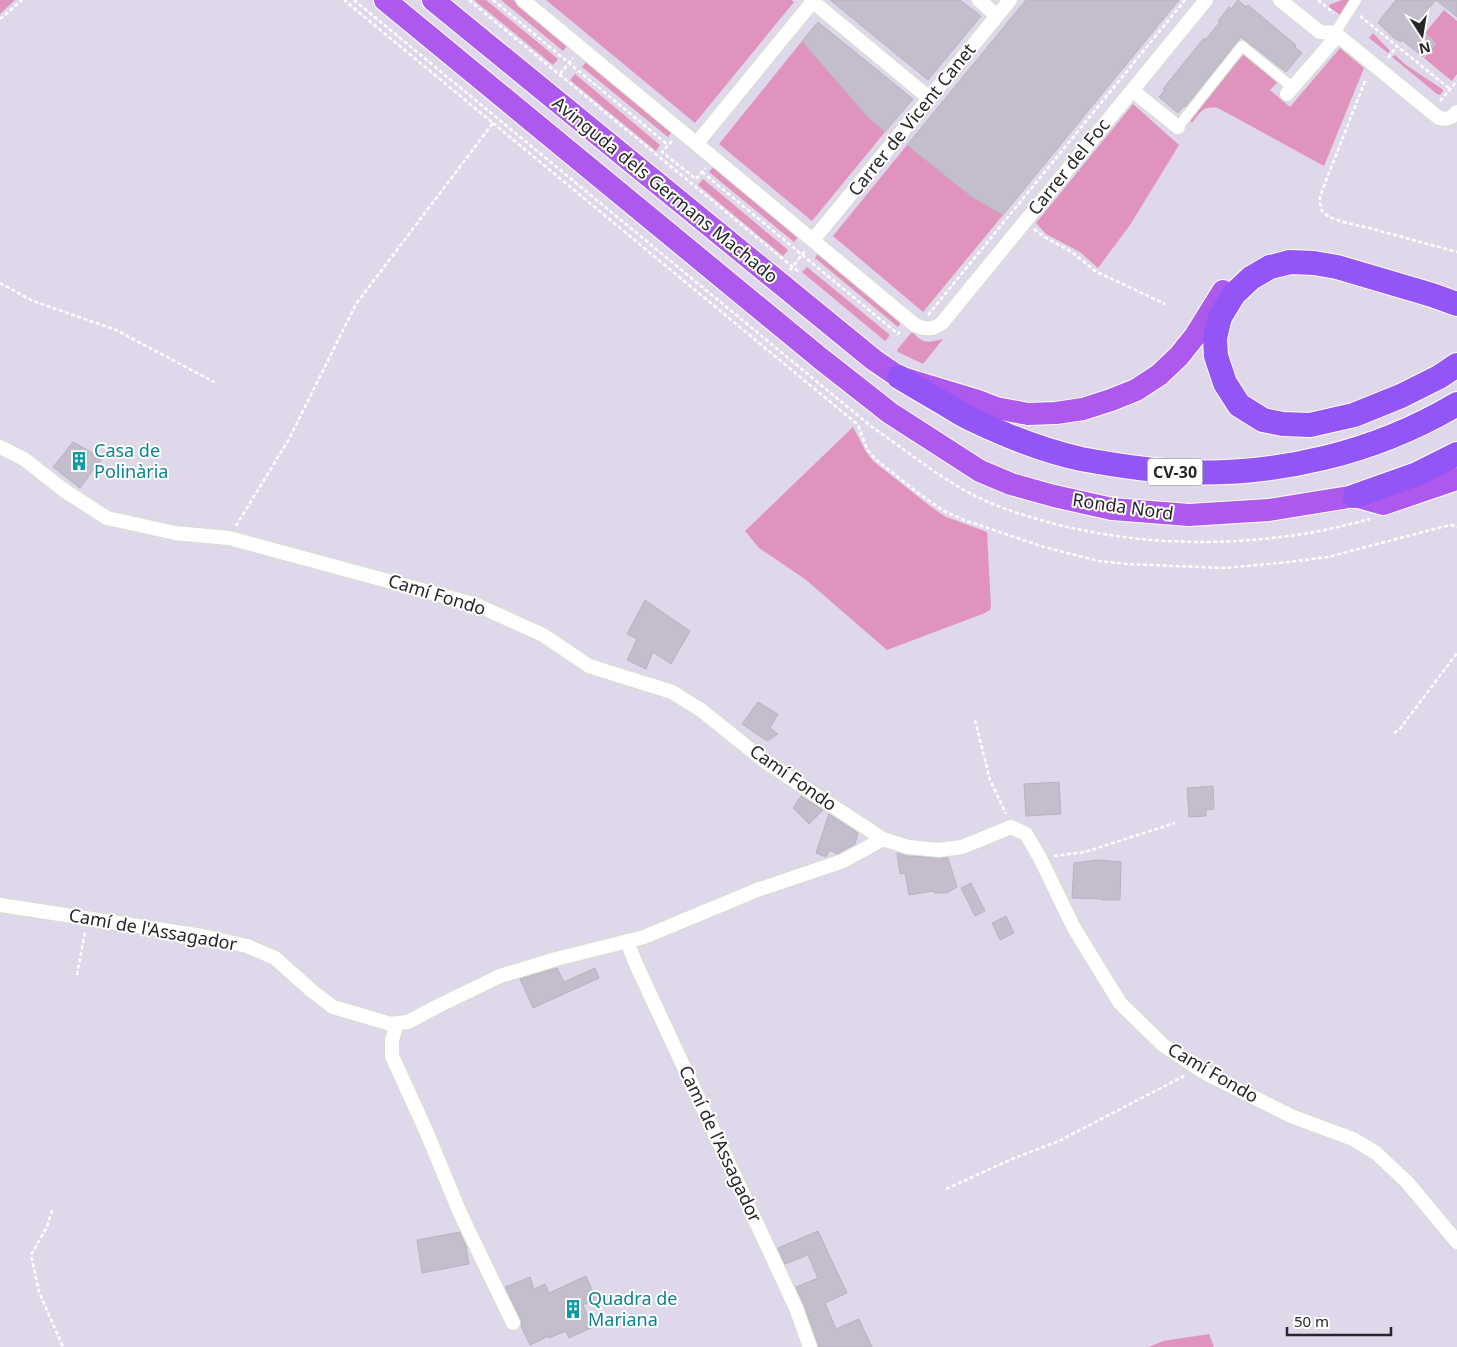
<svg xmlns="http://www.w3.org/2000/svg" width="1457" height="1347" font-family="'Noto Sans',sans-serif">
<rect width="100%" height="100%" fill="#ded8ea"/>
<!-- green -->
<path fill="#e094bd" d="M0 0H15L0 14Z
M474 0H486L558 59 553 65Z
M501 0H513L568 45 563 51Z
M546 0H792L794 2 695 123Z
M1342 0H1349L1341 14H1339L1329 7V5Z
M1444 10 1457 21V74L1452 81 1424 58 1436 43 1425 33Z
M1373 33 1390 51 1388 53 1369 38Z
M802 41 866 115 885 132 812 221 719 144Z
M1340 48 1364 68 1324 166 1218 108C1203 106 1200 112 1192 123L1189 119 1244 54 1278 82 1270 90 1290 107Z
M1395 55 1406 65 1442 89 1443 91 1440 95 1437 94 1392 57Z
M587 61 672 132 668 137 582 67Z
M575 74 660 145 656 151 570 80Z
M1133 104 1179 145 1130 225 1098 268 1080 252 1046 234 1036 223Z
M907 145 972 197 1003 215 923 312 833 236Z
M714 166 799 236 794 242 709 172Z
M703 179 788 250 783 256 698 185Z
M819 252 902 321 898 327 815 258Z
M807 267 890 335 885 341 802 272Z
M911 333H913C925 345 929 342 943 339L923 364 898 352 897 350Z
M853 427 865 450 873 461 930 506 944 516 987 532 991 607 990 610 985 613 887 650 805 579 759 548 745 531Z
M1209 1334 1214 1347H1149L1163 1341Z"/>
<!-- building -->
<path fill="#c3bdcc" stroke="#bab2c4" d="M830 0H960L981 16 928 80Z
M1026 0H1179L1003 215 972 197 907 145Z
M1238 0 1246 7 1248 5 1296 45 1295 47 1302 53 1286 72 1241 37 1185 107 1184 106 1178 113 1159 97 1165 90 1163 89 1204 38 1205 40 1220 22 1218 21 1229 7 1231 9Z
M1396 0H1436L1415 26 1435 43 1423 57 1402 40 1401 42 1394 38 1378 23 1379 21Z
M1436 0H1457V17Z
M818 22 913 99 885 132 866 115 802 41Z
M73 442 102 458 95 471 93 470 80 488 53 467Z
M645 600 690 631 671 664 653 652 646 669 627 660 637 639 627 634Z
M758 702 778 714 770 728 778 734 767 741 742 724Z
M1059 782 1061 814 1026 816 1024 784Z
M1213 786 1214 809 1206 810V816L1189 817 1187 788Z
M801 796 823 810 809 824 793 808Z
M829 814 858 833 855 844 837 854 830 850 826 857 816 853Z
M897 853 907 856 948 858 957 887 947 893H934V891L909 895 905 873 900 874Z
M1097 860 1121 862 1120 900H1102V899L1072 898 1074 863Z
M971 883 985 911 975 916 961 888Z
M1006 916 1014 933 1000 940 992 923Z
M557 968 564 982 595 968 599 978 533 1008 520 979Z
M818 1231 847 1293 825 1303 836 1329 859 1319 872 1347H819L804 1305 796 1287 818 1278 808 1255 785 1264 778 1248Z
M460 1232 466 1246 469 1264 422 1273 417 1240Z
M586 1276 596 1299 583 1305 593 1327 569 1338 566 1331 549 1338V1336L530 1345 521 1326V1319L505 1287 530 1277 534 1289 545 1284 549 1293Z"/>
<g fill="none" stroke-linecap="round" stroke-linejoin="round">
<!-- pedestrian casing -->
<g stroke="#d5e0cd" stroke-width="12">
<path id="pedestrian" d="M1335 33 1356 0
M1178 127 1242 46 1292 87"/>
</g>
<!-- minor casing -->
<g stroke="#d5e0cd" stroke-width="16">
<path id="minor" d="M523 0 915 325C925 330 933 330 942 323L1206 0
M811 0 929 98
M979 0 997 16
M1280 0 1320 32 1335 33 1439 118C1447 120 1452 118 1457 112
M1133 91 1178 127
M1287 94 1338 35
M697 143 814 0
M813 240 1010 0
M0 447 24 459 65 491 107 518 175 533 229 538 477 605 543 635 589 666 672 692 701 710 767 763 883 839 908 847 939 850 962 847 1011 827 1026 834 1040 858 1074 928 1120 1003 1163 1045 1205 1073 1291 1116 1353 1139 1376 1153 1407 1182 1457 1242
M0 905 202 936 247 946 275 958 312 991 333 1007 391 1024 408 1022 436 1007 500 976 556 959 644 937 757 890 843 861 883 839
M627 941 635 962 796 1308 810 1347
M397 1023 392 1040V1056L427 1133 460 1213 513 1323"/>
</g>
<!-- primary casing -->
<g stroke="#fff" stroke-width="24">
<path id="primary" d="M385 0 820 358 890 413 980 471 1011 484 1054 496 1112 509 1189 515 1269 510 1355 496 1383 504 1457 479
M433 0 874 360 899 377 978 401 996 408 1028 414 1056 413 1083 409 1111 400 1136 390 1159 375 1179 356 1195 336 1223 291"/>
</g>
<!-- trunk casing -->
<g stroke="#fff" stroke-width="26">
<path id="trunk" d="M1457 304 1432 295 1337 267 1314 263 1290 262 1270 267 1251 278 1234 294 1220 317 1215 338 1216 356 1225 383 1239 405 1263 420 1283 424 1310 425 1354 415 1401 396 1439 377 1457 365
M899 377C914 386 929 395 945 404 953 409 962 415 971 419 1004 435 1045 451 1081 459 1114 465 1149 471 1182 472 1277 476 1375 453 1457 404
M1355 496 1417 474 1457 454"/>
</g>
<!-- path -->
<path stroke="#fff" stroke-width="2.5" stroke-dasharray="4 2.5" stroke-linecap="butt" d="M354 0 872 427C909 452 945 483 986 501 1006 510 1027 516 1047 522 1126 543 1208 547 1288 536 1316 533 1343 526 1370 519
M469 0 800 273
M493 0 668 145
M1318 0 1334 13
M1360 16 1450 89
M0 19 22 0
M1388 58 1397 46
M560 74 573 58
M1365 81 1320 196V204L1322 211 1329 217 1343 222 1369 228 1457 252
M1440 101 1457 81
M493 123 851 419 858 425 867 449 874 458 918 493 944 511 964 520 1044 547 1099 561 1127 564 1225 568 1289 562 1328 557 1442 527 1451 525 1457 527
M672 141 662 152 696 179 705 168
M702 172 898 334 901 330
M1034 229 1046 238 1072 252 1095 271 1165 304
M790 270 805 251
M0 283 33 301 116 330 214 382
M928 315 1185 0
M236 526 289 439 356 304 493 123 344 0
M975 720 990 780 1006 814
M1394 733 1399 730 1457 653
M1054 856 1085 852 1175 823
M77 975 85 932
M946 1189 1012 1159 1059 1141 1186 1075
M52 1210 47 1227 31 1255 39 1292 63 1347"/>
<!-- pedestrian -->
<use href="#pedestrian" stroke="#fff" stroke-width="10"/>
<!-- minor -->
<use href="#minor" stroke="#fff" stroke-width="14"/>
<!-- primary -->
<use href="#primary" stroke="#ad59ee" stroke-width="22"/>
<!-- trunk -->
<use href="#trunk" stroke="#9355f5" stroke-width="24"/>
</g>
<!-- icons -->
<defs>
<g id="building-bare" transform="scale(1.5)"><path d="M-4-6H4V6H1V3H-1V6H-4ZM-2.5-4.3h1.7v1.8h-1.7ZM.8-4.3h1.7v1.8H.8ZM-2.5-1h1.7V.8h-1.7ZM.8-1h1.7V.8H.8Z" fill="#0f9aa8" stroke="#fff" stroke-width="2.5" paint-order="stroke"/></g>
</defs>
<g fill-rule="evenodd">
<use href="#building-bare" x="79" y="461"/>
<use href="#building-bare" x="573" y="1309"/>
</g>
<g text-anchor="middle" stroke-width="4" stroke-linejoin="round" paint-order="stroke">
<!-- shield labels -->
<rect fill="#fff" stroke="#686868" stroke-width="1" x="1147.5" y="458.5" width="55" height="27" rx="4"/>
<g font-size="16" font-weight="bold" fill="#272727">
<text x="1175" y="478">CV-30</text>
</g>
<!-- street labels -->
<g font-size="18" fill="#272727" stroke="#fff">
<text transform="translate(912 120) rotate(-51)" y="6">Carrer de Vicent Canet</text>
<text transform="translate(1069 167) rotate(-51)" y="6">Carrer del Foc</text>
<text transform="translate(665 190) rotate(39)" y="6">Avinguda dels Germans Machado</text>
<text transform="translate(1123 507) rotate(8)" y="6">Ronda Nord</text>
<text transform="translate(437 595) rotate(17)" y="6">Camí Fondo</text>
<text transform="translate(793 778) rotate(35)" y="6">Camí Fondo</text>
<text transform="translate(153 930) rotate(10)" y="6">Camí de l'Assagador</text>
<text transform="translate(1213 1073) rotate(30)" y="6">Camí Fondo</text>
<text transform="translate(720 1144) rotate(65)" y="6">Camí de l'Assagador</text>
</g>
<!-- culture labels -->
<g font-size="18" fill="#0d838f" stroke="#fff" text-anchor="start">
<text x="94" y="457">Casa de<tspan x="94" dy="21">Polinària</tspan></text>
<text x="588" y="1305">Quadra de<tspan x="588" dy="21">Mariana</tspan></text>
</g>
</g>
<!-- north arrow -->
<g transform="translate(1422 35) rotate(168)" stroke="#ffffff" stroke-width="4" paint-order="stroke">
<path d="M0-4L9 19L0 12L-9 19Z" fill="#272727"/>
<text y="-8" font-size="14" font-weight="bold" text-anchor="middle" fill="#272727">N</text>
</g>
<!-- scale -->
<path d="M1287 1327v8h104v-8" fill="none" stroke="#272727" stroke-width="2.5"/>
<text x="1294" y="1327" font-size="15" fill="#272727" stroke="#ffffff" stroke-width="4" paint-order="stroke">50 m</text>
</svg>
